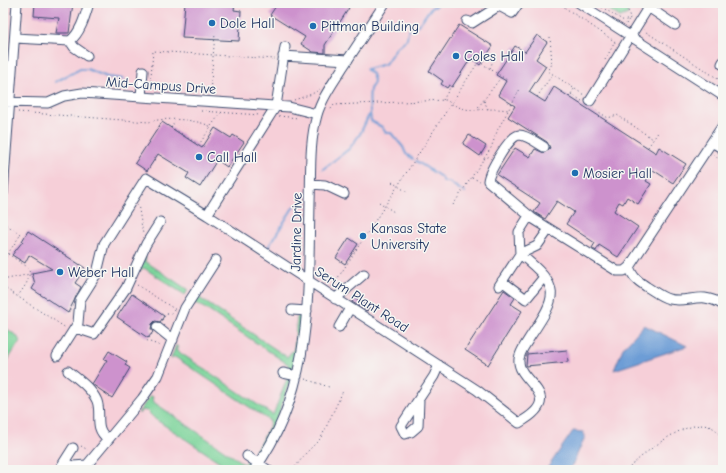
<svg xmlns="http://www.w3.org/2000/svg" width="726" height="473" font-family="'Comic Neue',sans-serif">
<rect width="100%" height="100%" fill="#f6f6f2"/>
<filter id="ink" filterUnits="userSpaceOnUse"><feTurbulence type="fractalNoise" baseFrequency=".025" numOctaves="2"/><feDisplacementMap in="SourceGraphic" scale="8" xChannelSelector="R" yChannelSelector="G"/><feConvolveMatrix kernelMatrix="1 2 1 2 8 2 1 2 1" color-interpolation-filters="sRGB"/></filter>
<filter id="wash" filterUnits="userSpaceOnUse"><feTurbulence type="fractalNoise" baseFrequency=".012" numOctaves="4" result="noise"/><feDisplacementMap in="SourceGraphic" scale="16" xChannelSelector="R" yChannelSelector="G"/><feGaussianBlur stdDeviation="0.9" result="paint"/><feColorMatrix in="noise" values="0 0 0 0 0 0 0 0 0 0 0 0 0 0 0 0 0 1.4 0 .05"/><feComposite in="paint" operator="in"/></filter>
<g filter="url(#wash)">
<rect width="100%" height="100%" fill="#f0e4ca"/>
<!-- built -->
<path fill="#f6cfd8" d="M3 3H723V470H3Z"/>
<!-- green -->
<path fill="#7ad399" stroke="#4a817c" d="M602 3H625L628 14 620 17 601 5Z
M145 256 146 257 145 261 188 290 185 295 144 268 140 271 139 270Z
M200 293 198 297 287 357 294 349 297 317 301 314 299 339 293 371 287 369 289 365 206 309 195 303 192 306Z
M3 326 17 336 20 341 3 368Z
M176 345 178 347 176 350 273 415 287 379 291 378 277 419 255 457 254 453 269 427 270 421 175 357 171 359Z
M150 396 153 397 152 401 244 464 247 461 251 463 246 470H232L155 419 147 411 142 410 140 413H138Z"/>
<!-- water -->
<path fill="#6d9dd6" stroke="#44669a" d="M644 325 687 346 614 370 623 348Z
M573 431 583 432 585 437 570 470H546Z"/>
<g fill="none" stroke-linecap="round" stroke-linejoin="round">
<!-- stream -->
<path stroke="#6d9dd6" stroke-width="2" d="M366 69 372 74 374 81C374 86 371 86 370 89 369 97 370 113 371 121L382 127 386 133H391L403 147 406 154 413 159
M367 69 385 64 396 48 407 39 408 31C423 24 422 18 432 7H435L437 3
M55 82 80 69H87L107 77 124 79
M416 161 441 177 444 182H449L462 191
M323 169 349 149 360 134 369 115
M464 192 465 193
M267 249 294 206"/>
</g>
<g id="blocks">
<!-- building -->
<path fill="#cd92cd" d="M35 3H73L69 33H56L59 18 34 16Z
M185 3H235L234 10 241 11 239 41 182 38Z
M278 3H344L343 5 349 8 325 45V53L313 52 301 44 305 37 270 15Z
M459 25 493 46 480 65 471 58 452 87 449 85 447 88 441 84 443 81 429 71Z
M537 35 547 42 536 59 546 66 529 92 545 102 554 87 656 153 659 147 686 164 673 183 653 170 646 181 651 184 638 204 627 197 623 204 619 202 614 211 638 227 618 257 599 245 596 251 592 248 595 243 566 224 574 212 557 201 545 219 534 212 540 203 497 175 515 148 530 157 535 149 544 153 550 148 547 142 508 117 515 106 498 95 506 81 496 75 515 46 525 52Z
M162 122 202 148 215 128 231 138 233 135 244 142 227 167 217 160 200 187 186 178 189 173 158 154 147 171 135 163Z
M469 135 486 146 480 156 463 144Z
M28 231 85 268 75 283 81 287 68 313 32 289 35 284 32 273 52 269 29 255 25 263 12 255 23 241H22Z
M349 238 358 244 345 264 336 258Z
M504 290 515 298 511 304 522 311 488 365 465 350Z
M132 294 164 316 160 322 155 321 152 324 151 329 153 332 148 338 117 317Z
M354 297 370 307 367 311 352 302Z
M567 350 568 362 526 366 527 354Z
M109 351 127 362 125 365 130 368 112 398 92 384 107 360 104 359Z"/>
</g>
</g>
<g filter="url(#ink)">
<use href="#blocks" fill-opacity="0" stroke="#3b4a6e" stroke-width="1"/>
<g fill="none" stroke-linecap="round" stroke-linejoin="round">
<!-- minor casing -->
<g stroke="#3b4a6e" stroke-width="11">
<path id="minor" d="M579 3 723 96
M648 7 675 25
M467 21 472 23 497 7H501L512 13 519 3
M15 38 70 41C81 32 85 16 89 3
M70 41 74 47 87 56
M283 56 348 60
M722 64 723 62
M141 97 143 71
M590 101 651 3
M3 102 48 103 64 96 82 93 289 107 317 114
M712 142 723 149
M544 147C537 143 527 135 519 135 509 136 489 172 488 181L532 218 617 271H624L629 267 723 125
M311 184 325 185 344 194
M3 193 17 3
M207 215 276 106 285 47
M629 267C634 279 637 280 647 287 654 291 661 297 669 299 689 304 700 290 723 305
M502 281 526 299 544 277
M499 286 520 254 537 246 549 229
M335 299 364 274
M292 310 307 311
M157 327 173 340
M339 327 350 308
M76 328 94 334 126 288 146 244 160 222
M57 356 78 323 80 300 97 273 104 244 146 178 207 215 477 390 519 423C569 395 516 383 519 359 520 351 526 344 530 337 558 295 562 288 520 254L519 232 529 216
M68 371C78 379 92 389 97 401 102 415 93 428 108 439
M283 373 297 376
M419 399 418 426 411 432 405 434 401 426 434 376 439 365
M247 456 268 470
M64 463 73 466 87 465 142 399 158 376 185 308 216 260
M59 470 73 448
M254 470C313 390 308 296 310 202 311 173 309 143 317 115 322 97 334 82 343 67 357 46 371 24 385 3"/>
</g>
<!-- path -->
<path stroke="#3b4a6e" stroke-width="1" stroke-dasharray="1 3" stroke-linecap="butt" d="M558 3 617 43
M595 3 624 21 633 17
M626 3 630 18
M626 24 630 18
M643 30 723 82
M550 37 552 64 548 71 584 95
M472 57 507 80
M605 60 615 42
M490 68 495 56
M150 89 153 51 275 59
M210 93 215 34
M571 94 582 101
M537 97 552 75
M569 97 574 89
M294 100 312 94 320 89
M443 100 451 86
M484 101 488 109
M593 108 608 118 617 115 653 139
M327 110 331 109 334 105 446 100C470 117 481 106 508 110
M476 110 502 76
M201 111 260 115
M18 112 149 122C162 117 199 119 211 127L198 146
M279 116 298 118
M211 126 221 113
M171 127 199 145
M171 128 175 121
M648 147 659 131
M713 155 723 161
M484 159 490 156
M472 178 480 181
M392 182 407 192
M379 202 394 212
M138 204 143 234
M453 205 491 148 498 129 520 89
M3 223 21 234 3 261
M8 254 29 268C31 280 24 287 18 296
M3 280 30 274 33 275
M137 285 176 310
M3 287 66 328
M332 287 479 61
M162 320 166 314 172 313 174 310
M152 334 147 341 161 346
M305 379 329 387
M81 446 88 450
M293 470 306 453 321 438 343 391
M627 470C644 452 709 398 723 442"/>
<!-- minor -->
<use href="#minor" stroke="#fff" stroke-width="9"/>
</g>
</g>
<!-- markers -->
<g fill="#1f6fb2" stroke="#f6f6f2" stroke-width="1.5">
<circle cx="212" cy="23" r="4"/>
<circle cx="313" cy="26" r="4"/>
<circle cx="456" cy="56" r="4"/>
<circle cx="199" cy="157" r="4"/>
<circle cx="575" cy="173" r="4"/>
<circle cx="363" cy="236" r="4"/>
<circle cx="60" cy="272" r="4"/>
</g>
<g text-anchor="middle" stroke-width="3" stroke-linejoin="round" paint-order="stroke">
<!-- poi labels -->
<g font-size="14" fill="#1b2f5e" stroke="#f6f6f2" text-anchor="start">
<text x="220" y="28">Dole Hall</text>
<text x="321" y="31">Pittman Building</text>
<text x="464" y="61">Coles Hall</text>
<text x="207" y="162">Call Hall</text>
<text x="583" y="178">Mosier Hall</text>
<text x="371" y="233">Kansas State<tspan x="371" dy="16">University</tspan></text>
<text x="68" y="277">Weber Hall</text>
</g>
<!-- street labels -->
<g font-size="14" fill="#1b2f5e" stroke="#f6f6f2">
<text transform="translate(161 85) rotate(4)" y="5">Mid-Campus Drive</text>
<text transform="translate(296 232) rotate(-89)" y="5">Jardine Drive</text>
<text transform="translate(362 299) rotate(33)" y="5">Serum Plant Road</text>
</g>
</g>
<!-- margin -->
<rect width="726" height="473" fill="none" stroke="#f6f6f2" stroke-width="16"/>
</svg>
